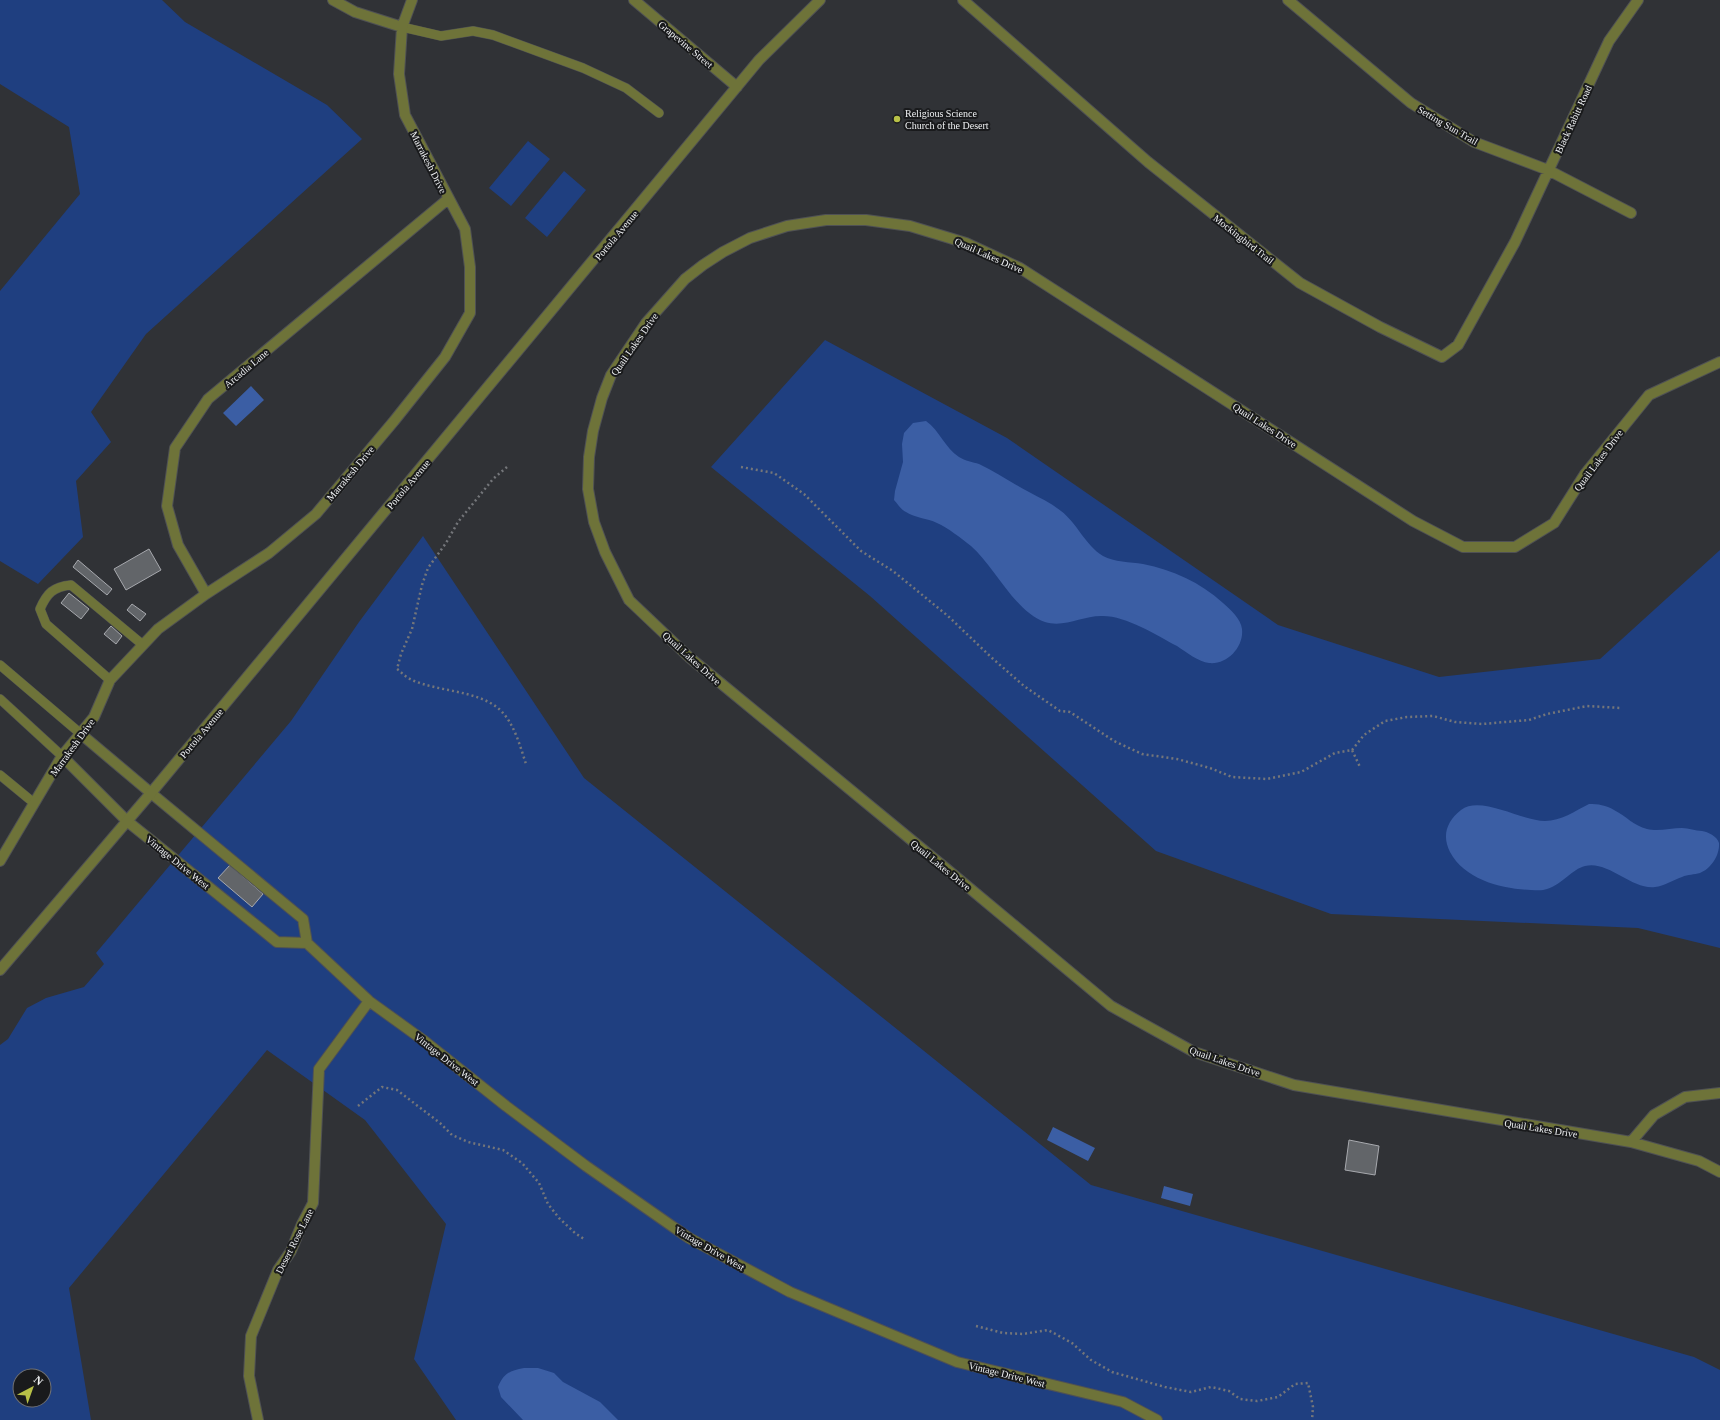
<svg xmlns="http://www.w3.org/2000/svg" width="1720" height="1420" font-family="Georgia,serif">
<rect width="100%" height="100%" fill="#303236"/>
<!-- green -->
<path fill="#1f3f80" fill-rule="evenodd" d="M0 0H162L185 22 327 105 362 139 146 334 91 412 111 442 76 481 83 537 38 584 0 561V291L80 194 69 127 0 84Z
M528 141 550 159 511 206 489 188Z
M564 171 586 190 547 237 525 218Z
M825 340 1007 438 1278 625 1439 677 1600 659 1720 550V948L1638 928 1331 914 1156 851 870 596 711 467Z
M423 536 584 778 1091 1185 1694 1357 1720 1370V1420H456L414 1359 446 1224 365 1120 267 1050 69 1288 91 1420H0V1045L8 1039 27 1008 46 998 84 987 104 964 96 953 291 721 359 622ZM20 1376H44V1400H20Z"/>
<!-- water -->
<path fill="#3b5ea4" d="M251 386 264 400 236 426 223 413Z
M926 421C940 431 945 448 959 457 965 461 973 462 979 464 996 472 1012 483 1029 492 1040 498 1051 503 1061 511 1077 523 1085 545 1103 556 1114 562 1130 562 1143 564 1173 570 1200 582 1223 603 1230 609 1241 619 1242 629 1244 647 1227 665 1209 663 1199 662 1186 652 1177 646 1156 635 1125 615 1101 616 1082 616 1064 628 1045 622 1015 612 994 566 971 546 961 538 948 528 937 523 927 518 915 518 906 512 901 510 898 504 894 500L895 491 903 462 902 444 904 433 913 423Z
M1589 804C1598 804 1606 805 1614 810 1626 816 1634 826 1647 829 1658 832 1671 828 1682 828 1689 828 1695 831 1702 831 1708 832 1717 836 1719 843 1720 855 1711 869 1700 873 1694 875 1688 874 1682 877 1673 880 1664 886 1655 887 1632 890 1608 860 1585 866 1572 869 1563 884 1547 889 1542 891 1536 890 1531 890 1502 889 1465 880 1450 852 1442 836 1446 822 1461 810 1481 795 1521 821 1545 821 1561 821 1575 811 1589 804Z
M1053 1127 1095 1148 1088 1161 1047 1140Z
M1164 1186 1193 1194 1190 1206 1161 1198Z
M524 1368H538L554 1373 563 1382 600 1402 618 1420H523L501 1397 498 1387C504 1373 509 1371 524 1368Z"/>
<!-- building -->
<path fill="#626569" stroke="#a7a9ae" d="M149 549 161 570 126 590 114 569Z
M78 560 112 589 107 595 73 567Z
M69 593 89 609 81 619 61 603Z
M132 604 146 614 140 621 127 610Z
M111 626 122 636 116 644 104 634Z
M230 865 263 894 252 907 218 878Z
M1349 1140 1379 1146 1375 1175 1345 1170Z"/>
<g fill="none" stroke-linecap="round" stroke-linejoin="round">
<!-- service casing -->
<g stroke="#4f5154" stroke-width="10">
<path id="service" d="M402 27 441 36 473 31 493 35 583 68 626 88 659 113
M0 665 81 734
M110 680 46 624 40 609C47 593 53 587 71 585L143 645
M0 699 62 756
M0 775 34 803"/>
</g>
<!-- minor casing -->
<g stroke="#4f5154" stroke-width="12">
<path id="minor" d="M333 0 355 12 402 27
M963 0 1148 162 1300 283 1380 327 1442 357 1458 345 1515 242 1609 41 1638 0
M1288 0 1411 103 1474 142 1548 170 1631 213
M1720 362 1649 395 1585 474 1554 523 1515 547H1463L1413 521 1020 268 966 243 910 226 866 220H826L787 226 750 238 723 252 703 265 685 279 646 323 611 375 602 398 593 431 589 457 588 489 594 522 605 552 629 600 689 657 943 866 1111 1006 1194 1052 1294 1085 1631 1142 1699 1161 1720 1172
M206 594 178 545 167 506 175 448 208 399 448 199
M81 734 151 793 303 919 307 943 369 1001 423 1040 506 1106 586 1166 689 1238 790 1292 957 1362 1123 1402 1157 1420
M62 756 127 821 277 942 307 943
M0 861 62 756 94 717 110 680 158 629 206 594 269 553 316 514 394 421 445 357 470 313V267L465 229 405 115 399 74 402 27 412 0
M1631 1142 1654 1115 1685 1097 1720 1093
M258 1420 249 1376 251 1336 278 1270 291 1251 302 1224 313 1203 319 1069 369 1001"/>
</g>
<!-- tertiary casing -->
<g stroke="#4f5154" stroke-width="12">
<path id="tertiary" d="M634 0 737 87
M0 970 151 793 759 60 820 0"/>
</g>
<!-- path -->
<path stroke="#74767a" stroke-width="2.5" stroke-dasharray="2 3" stroke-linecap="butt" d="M507 467 493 479 458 522 446 543 428 568 422 585 412 629 401 654 397 669C402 673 407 678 412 680 439 692 477 690 499 709 514 722 520 746 526 764
M741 467 774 473 804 494 861 551 893 571 948 616 992 658 1024 686 1060 711 1070 712 1114 741 1142 754 1177 759 1210 768 1232 777 1267 779 1301 772 1335 753 1352 750 1360 767
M1352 750 1364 735 1385 721 1407 717 1433 716 1455 722 1482 724 1529 720 1547 714 1587 706 1621 708
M358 1106 382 1087 397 1090 440 1123 452 1135 468 1142 503 1150 522 1163 539 1183 548 1204 559 1218 575 1233 584 1239
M976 1326 1003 1333 1023 1334 1048 1330 1072 1343 1091 1360 1112 1372 1165 1387 1191 1392 1211 1387 1229 1391 1240 1399 1257 1401 1278 1397 1295 1384 1308 1383 1313 1407 1312 1420"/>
<!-- service -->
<use href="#service" stroke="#6e7339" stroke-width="9"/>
<!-- minor -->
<use href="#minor" stroke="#6e7339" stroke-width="10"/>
<!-- tertiary -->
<use href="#tertiary" stroke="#6e7339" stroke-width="10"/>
</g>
<!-- markers -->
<circle fill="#b8c147" stroke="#191a1c" stroke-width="1.5" cx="897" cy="119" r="4"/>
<g text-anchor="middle" stroke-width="4" stroke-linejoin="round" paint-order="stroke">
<!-- street labels -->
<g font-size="10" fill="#f0f2f4" stroke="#191a1c">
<text transform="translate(686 44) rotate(40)" y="4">Grapevine Street</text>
<text transform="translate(1573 119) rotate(-65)" y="4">Black Rabitt Road</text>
<text transform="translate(1448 125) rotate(30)" y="4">Setting Sun Trail</text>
<text transform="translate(429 162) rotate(63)" y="4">Marrakesh Drive</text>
<text transform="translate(616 235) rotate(-50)" y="4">Portola Avenue</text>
<text transform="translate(1244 239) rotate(38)" y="4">Mockingbird Trail</text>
<text transform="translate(989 255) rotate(24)" y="4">Quail Lakes Drive</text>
<text transform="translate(634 344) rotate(-55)" y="4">Quail Lakes Drive</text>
<text transform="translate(246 368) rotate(-40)" y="4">Arcadia Lane</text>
<text transform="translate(1265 425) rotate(33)" y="4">Quail Lakes Drive</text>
<text transform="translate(1598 460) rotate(-53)" y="4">Quail Lakes Drive</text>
<text transform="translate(350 473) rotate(-50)" y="4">Marrakesh Drive</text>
<text transform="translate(408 484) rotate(-50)" y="4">Portola Avenue</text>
<text transform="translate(692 658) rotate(42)" y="4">Quail Lakes Drive</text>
<text transform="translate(201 733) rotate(-50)" y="4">Portola Avenue</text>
<text transform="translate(72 747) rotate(-54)" y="4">Marrakesh Drive</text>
<text transform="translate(178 862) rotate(39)" y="4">Vintage Drive West</text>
<text transform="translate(941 865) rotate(39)" y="4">Quail Lakes Drive</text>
<text transform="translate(447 1059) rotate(38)" y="4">Vintage Drive West</text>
<text transform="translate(1225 1061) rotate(19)" y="4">Quail Lakes Drive</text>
<text transform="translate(1541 1128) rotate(9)" y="4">Quail Lakes Drive</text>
<text transform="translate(294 1241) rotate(-63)" y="4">Desert Rose Lane</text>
<text transform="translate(710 1248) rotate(30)" y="4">Vintage Drive West</text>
<text transform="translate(1007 1374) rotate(14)" y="4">Vintage Drive West</text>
</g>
<!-- poi labels -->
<g font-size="10" fill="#f0f2f4" stroke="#191a1c" text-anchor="start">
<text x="905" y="117">Religious Science<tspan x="905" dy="12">Church of the Desert</tspan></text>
</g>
</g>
<!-- north arrow -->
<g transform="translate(32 1388) rotate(41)"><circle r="19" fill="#191a1c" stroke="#6f7072"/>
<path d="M0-3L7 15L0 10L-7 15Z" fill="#b8c147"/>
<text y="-6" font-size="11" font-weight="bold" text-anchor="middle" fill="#f0f2f4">N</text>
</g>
</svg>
